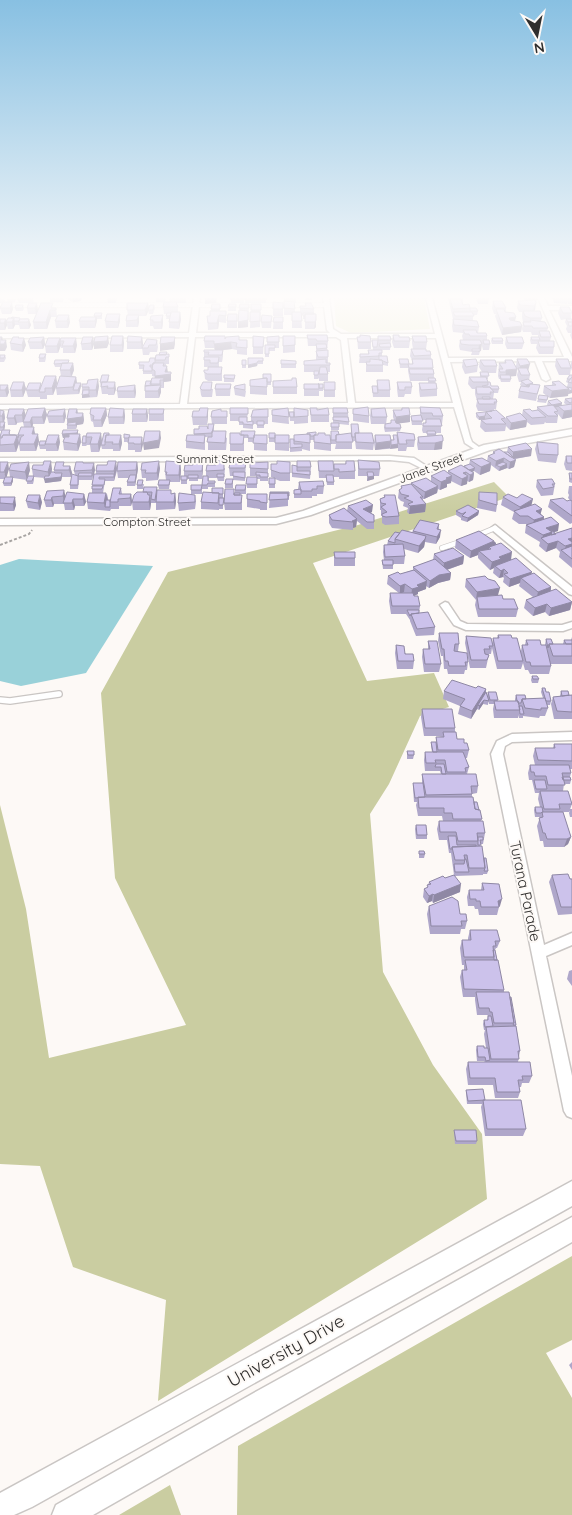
<svg xmlns="http://www.w3.org/2000/svg" width="572" height="1515" font-family="Quicksand,sans-serif">
<rect width="100%" height="100%" fill="#fdf9f6"/>
<!-- green -->
<path fill="#eaedca" d="M334 298H424L430 329 351 333 336 326Z"/>
<!-- forest -->
<path fill="#cacda1" d="M494 482 509 497 313 563 367 681 434 673 449 707 420 716 389 784 370 814 383 972 433 1065 482 1134 487 1199 158 1401 166 1300 73 1267 40 1166 0 1164V805L26 909 49 1058 186 1025 115 878 101 693 168 572 358 525Z
M572 1256V1340L546 1353 572 1398V1515H237L238 1446Z
M170 1485 181 1515H119Z"/>
<!-- water -->
<path fill="#99d1d9" d="M19 559 153 566 86 673 21 686 0 681V565Z"/>
<g fill="none" stroke-linecap="round" stroke-linejoin="round">
<!-- service-far2 casing -->
<g stroke="#cac6c4" stroke-width="5">
<path id="service-far2" d="M0 305H133
M147 305H327"/>
</g>
<!-- service-far1 casing -->
<g stroke="#cac6c4" stroke-width="6">
<path id="service-far1" d="M476 536 495 528
M442 548 463 541"/>
</g>
<!-- service casing -->
<g stroke="#cac6c4" stroke-width="8">
<path id="service" d="M0 700 10 701 59 694"/>
</g>
<!-- minor casing -->
<g stroke="#cac6c4" stroke-width="3">
<path id="minor" d="M194 298H200L196 333H330L327 330 323 298H329L333 329 341 334H435L426 298H432L448 358 564 357 538 298H544L548 306H572V310H549L572 357V361H542L550 379 546 381 542 379 535 361 450 362 470 437 472 442 483 450 479 452 465 443 454 407 0 409V405L180 404 189 337 0 338V334L189 333ZM195 337H336L341 340 348 403 187 404ZM347 338H436L453 403H355Z
M390 456 414 458 431 469 427 471 409 462 390 460 0 462V458Z
M495 525 572 587V595L569 594 492 530 491 528Z
M445 602 448 603 460 621 467 624 562 625 572 622V628L563 631 466 630 454 625 440 605Z
M572 732V740L512 742 505 746 503 754 544 945 572 933V945L546 956 572 1076V1118L567 1116 564 1111 491 754 497 741 512 734Z"/>
</g>
<!-- tertiary casing -->
<g stroke="#cac6c4" stroke-width="3">
<path id="tertiary" d="M572 429V435L490 450 311 515 276 524 0 525V519L276 518 303 511 484 445Z"/>
</g>
<!-- secondary casing -->
<g stroke="#cac6c4" stroke-width="3">
<path id="secondary" d="M572 1181V1206L32 1507 14 1515H0V1493Z
M572 1217V1242L93 1515H52L56 1505 259 1390Z"/>
</g>
<!-- path -->
<path stroke="#a7a4a2" stroke-width="2" stroke-dasharray="3 2" stroke-linecap="butt" d="M0 545 29 534 32 530"/>
<!-- service-far2 -->
<use href="#service-far2" stroke="#fff" stroke-width="4"/>
<!-- service-far1 -->
<use href="#service-far1" stroke="#fff" stroke-width="4.5"/>
<!-- service -->
<use href="#service" stroke="#fff" stroke-width="5.5"/>
<!-- minor -->
<use href="#minor" fill="#fff" fill-rule="evenodd"/>
<!-- tertiary -->
<use href="#tertiary" fill="#fff" fill-rule="evenodd"/>
<!-- secondary -->
<use href="#secondary" fill="#fff" fill-rule="evenodd"/>
</g>
<!-- wall -->
<path fill="#afa7ca" d="M0 298 5 300 4 302 13 309 11 314H2L0 308 2 303H0Z
M50 298H64L63 302H50Z
M66 298H82L81 301 73 302 67 299Z
M107 298H117L116 303H108Z
M156 298H166L165 302H170L169 298H186V303H176L178 307V312H180L181 319 179 329 169 328V319H166L167 314H164L163 307 164 302H156Z
M231 298H244V303H231Z
M245 298H266V303H245Z
M284 298H296V303H294L295 312H300V306L314 309V314L316 327 314 329H305V319H303V315H301L302 328H292V315H284Z
M305 298H312V300H305Z
M448 298H463V305L478 311 477 315H473V320L479 327 478 333 487 336V340L490 344 489 350H483L482 346V343H481V351H480L479 355H471L472 352 460 350 459 346 460 340H463L462 336 463 333 453 332 452 326 453 319Z
M476 298H489L488 304H478Z
M525 298H537L535 310 534 311 542 318 541 321 548 328 547 331 551 337 550 341 554 347 553 354H539L536 348 537 344H531L530 340 531 337H538V335H532L531 332H523L522 329 523 322 522 317V312H519L517 308 518 301H524Z
M552 298H572V304H568L567 302V304L554 303Z
M7 299H16L15 302H8Z
M18 300H34L33 303 38 310 36 314H28L27 308 29 303H19Z
M493 301 506 308V312L516 317 515 321 522 326 521 332 502 335 495 316 496 314H494L492 308Z
M273 302 283 303V316H273Z
M148 303 149 309 154 305 155 308 153 314H149L148 310 146 316H139L138 327H126V321L128 315 127 310Z
M220 304V311H226V323L219 322 218 329 208 330 207 316H210L211 309Z
M229 304H236V311H228Z
M240 304H249L248 327 238 328Z
M251 304H261L260 327 250 328Z
M23 305 24 308 23 311H16L15 308Z
M560 307 572 312 571 319H572V340L570 335 571 333H568L566 329 567 326 565 322 566 319 561 320 558 313Z
M54 308H56L57 316 70 322 68 328H56L55 321 57 317H51L47 329H34L33 322Z
M102 313V319H97L95 328H80L79 321 94 317V316Z
M237 314V328H227V321Z
M151 316 163 322 162 329H154L153 326H150V320Z
M272 316 271 328H262L261 322Z
M274 317H283V329H273Z
M28 318 31 325 29 329H20L19 325H15L13 329H8L7 325 5 330H0V319L6 320Z
M105 321H120L118 328H106Z
M307 335 328 341 327 350 328 357V363L330 365V372H328V381H319V378L318 379H314V372H304V361L316 360V346H308Z
M393 335 410 341 409 348H394L392 342Z
M123 336 124 343 123 352H110V345Z
M279 336V348H275V351H269V357H265V345H267V337Z
M283 336H295V352L283 353Z
M378 336 391 340 390 350H382V356L388 363V366L383 365V372H366V363H359L360 354H368V350H373L372 340H378Z
M412 336 427 342 426 349H413L412 343Z
M19 337V338L26 345 23 352 11 350 10 343Z
M44 337 45 344 43 349H30L28 342Z
M93 337 94 344 92 350H82L81 344Z
M142 337 143 344 142 349H127V342Z
M264 337 263 354H253V347Z
M357 337 371 342V349H358Z
M506 337 524 343 522 349H507L505 344Z
M60 338 61 345 58 353H46L45 346Z
M61 338 77 345 75 353H63V348H61L60 341Z
M492 338 503 341V344H492L491 341Z
M225 339 247 340V355L237 354V350L232 349 223 350 222 362H219V367L222 374V381H208L205 379 204 370H208L210 367H204V350H215L214 348H205L204 341Z
M157 340 158 347 157 352H150L149 355H143L142 348Z
M411 349 426 351 431 355V359H432L433 369 434 374V378L437 389V396L420 397 419 390V383H428V381H410L408 371V368H400L399 359 409 364H412V360L410 356Z
M167 352V354H169V364H166V366H167V372H171V381L164 382V388H161V392L159 398H145V386L151 381 155 377 152 376V374H143V369H139V365L149 362 155 358 159 355Z
M46 354V358L45 362H39V358Z
M0 355H5L6 358 4 362H0Z
M263 358V364H258L257 366 248 368Z
M517 359 528 371 530 375 529 380 533 384 540 385 536 401 518 398 519 391 523 387 520 385 521 382H519L517 375 518 371 517 369 516 376H510L511 379 510 382H501L500 379H499L498 376 499 363H504L505 360 516 366Z
M556 359 570 366 572 360V371L571 368 570 375H572V393L568 394V396L550 398 548 397 546 403 537 402 538 399 547 396 543 393 544 386 552 385V382L567 387 568 383 566 382 567 379 569 375H559L555 366Z
M242 360H246V368H242Z
M281 360 296 361V368H281Z
M463 360 478 365 477 372 465 374 462 367Z
M480 360 497 366 496 373H488V379H487L488 382 491 386 499 389 498 393H494L493 399 497 402 496 409H494V410L505 418 522 415 523 410 532 411 537 410V407L548 406 547 405 548 401 562 403 561 406 567 405 564 403 565 399 572 398V417L562 419 558 414V416L557 423H546L545 422 544 424 531 425 527 422 526 427 510 430 506 426 505 431 485 432 480 427 481 420H479L476 417V413L489 411H478L476 406 477 401 475 394V389H472L468 384 469 377H480V372H482L479 367Z
M73 363 74 370 72 376 76 377 77 383H81V386L79 394 57 395 56 388 53 395H47V399H40V397H28L26 390 42 385 56 376 57 383 61 376 60 370 61 367H55L54 364Z
M271 374V385H267V395L250 394V386Z
M235 375 234 382H224V378Z
M109 378 108 382 116 389 114 395H108V394H102L100 382Z
M377 380 390 390V397H373L372 386H377Z
M273 381 297 387V394H273Z
M24 382 26 389 23 397H11L10 390Z
M324 382 335 390V397H324Z
M397 382 412 387 411 394H405L404 397H398L397 389Z
M231 384 230 396H216L215 389Z
M304 384H323V391H319V396H304Z
M0 385 9 392 7 397H0Z
M135 385 136 392 135 398H118L117 391Z
M241 385 246 391 245 397 235 395 234 388Z
M99 386 97 397 82 398V387Z
M200 388 213 389 212 397H202L201 395Z
M420 407 443 416 442 424H441V433H436V436L442 449 434 450H418L417 444 418 437 427 436V433H423L422 430 423 423H425L426 420H422V425H412L411 419V416L420 415Z
M45 408 47 415 44 424H33L32 427 39 441 36 451H20L19 444 16 452H0V435L2 431H0V410L4 411 5 418 4 422H5V426L4 430H10V435H19L24 427 23 422 17 423 16 425H8L7 418 9 409 26 416Z
M106 408 107 415 102 427H94L93 422 91 421 90 414Z
M208 408V415L207 425H193L192 417 199 411Z
M248 408 247 422 251 421V417L268 409V424H264V428H257V424H253V429L243 428V425H239V421H230V414Z
M288 408 289 424 272 422V410Z
M310 408 329 415V422H311Z
M333 408 348 413 349 425 339 424V430H331V423H333Z
M402 408 410 415V422L398 423 401 428 400 431 385 432 384 428 385 424H371L370 416 371 409 387 417 386 424 391 423 394 420 393 417V410H401Z
M77 409 78 413H83L84 420 83 424 77 425 76 429H67V419Z
M124 409 125 416 124 424H109L108 417Z
M147 409 148 416 147 422H132V414Z
M164 409V421H149V414Z
M353 409 369 416V423L353 421Z
M308 410V423L294 424V420V421H290L289 412Z
M49 411 66 416 64 423H49L47 416Z
M221 411H227V424H214V431L227 438 226 450H208V437H205V450L186 448V441L194 435V429H208L212 424 211 417Z
M351 424 359 433 374 443 373 450 356 449 355 441H352V449H335L336 444H331V431L339 434H351Z
M397 432 415 440 414 447H407L406 451H398V448L375 450 374 443 375 435 393 440V435H397Z
M269 433H275V442H269Z
M62 434H80L81 442 78 451 64 450 63 442 64 438H63Z
M109 435H121L122 443 120 451H113V449H102L101 445 99 452H91L90 445H87L86 446H82V443L86 436 102 440Z
M130 435V437L143 444 141 452H135V450H128V442H124V438Z
M240 435H267V451L254 450V442H248V438H244V451H230V444Z
M275 435H289V451L275 450Z
M294 435H325L331 444V451L314 449V440H310V451L302 449V451L290 452V439H294Z
M40 441 60 442 58 451H46V449H40L39 445Z
M537 442 558 455 556 463 538 461 535 449Z
M508 447 531 456 515 459 514 467 509 469 507 468 499 471 491 465 490 471 480 475 474 471 472 472 474 473 473 480 469 482 467 481V484L461 486 451 481V483L447 484V487L440 490 438 489 437 493 424 499H423V501L426 504 425 512 409 514 407 512 408 508 403 506 404 502 401 501 398 498 399 490 401 489V486L411 485V483L431 481V476L448 473V471L469 465 470 460 487 461 488 456 493 454V452H507Z
M566 456H572V471L566 470 564 464Z
M358 460 380 469 379 476H374V479L367 481V476H358Z
M246 461 245 481 233 480V476H230L229 468Z
M297 461 311 467 310 479 292 477V465L297 466Z
M318 461 334 471V485H327L326 478H319Z
M346 461 355 471V479H339V477H334V464H345Z
M0 462 6 477H10L9 470H30L28 476H33L32 469H52V472H54V470L65 466H70L72 473 71 477H62L61 481 45 483V478L34 477V480L33 484H27V480L13 478V481L11 486H4L3 483 5 479H0Z
M83 462 84 463 95 470 94 474H96V471L117 468 137 462 138 469 135 486H127V482L129 478H118L117 471 114 481H105L103 493H92V489L93 477 92 480H79L78 489H70V485L75 475 74 471Z
M180 462 181 470 180 482H170L169 489H159L158 485 166 480 165 472Z
M268 462V481H260V479H257V488H247V477H256V476H250V463Z
M290 462V481H280L275 479V488H269V478H274L271 477V464H277Z
M160 468 158 480 146 481V478H142L141 470Z
M203 468 202 479H198V481H189V479H187V484H181V480L184 476V471Z
M225 468 224 481H218L217 478H209V481H215V487H208V489H202V485L206 476V471Z
M569 473H572V483L569 482Z
M537 480 555 484 553 495 541 496 536 487Z
M233 482V488H225V484Z
M299 482 324 486 323 494H317V496H312V498H294V490L298 489Z
M144 484 143 489H137V485Z
M202 485V494H191V490Z
M246 485V494H240L242 502V510H225L224 503 234 493H235V490Z
M569 486H572V523L570 524 548 507 550 500 567 501 570 500 568 498 569 495 568 493Z
M121 488 122 494H131L132 502 131 506H119V509H111L110 511 88 509 87 502 107 494 108 498V500H110Z
M157 490 171 494 175 493 176 501 175 509 156 510V503H151L150 510H133L132 502 143 492Z
M47 491 65 496 84 494 86 502 84 506H75L74 510H65L64 504H54L53 507H46L44 500Z
M223 492V509H219V508V510L201 509V502L212 493Z
M270 492H289V500H288V506L269 508Z
M479 492 497 505 496 512 477 508Z
M267 494V510H260V509L247 507V499Z
M195 495 196 502 195 509 179 511 178 503Z
M384 495 399 516V524L385 525 382 523V516L381 515V510H380V499L384 497Z
M0 497 16 505 14 511H0Z
M503 497 532 505 544 517V520L558 531 554 532 556 534 572 528V568L559 557 560 552 556 548 546 552 539 546 540 542 525 533 526 525H528L527 524H519L512 519 514 512 501 505Z
M26 501 42 502 40 510 28 508Z
M348 506 372 512 370 513 374 515V529H367L357 521 356 527 353 528V530L332 528 329 523V515L347 511Z
M456 511H479L478 515 467 522 461 520V518L456 515Z
M439 524V529L440 537 436 544 425 542 424 547 418 553 404 549 405 556 404 564H393V569H383L382 560H384L383 552 384 545H387L388 541 400 533 412 532 413 531Z
M456 540 496 543V545L511 560 551 587V591L572 602 570 610 549 616 545 612 533 616 524 608 526 600 533 597 519 586 520 583 509 587 503 582 504 578 503 577 499 578 493 573 494 568 490 570 478 558V555L470 558 455 548Z
M334 552 355 558V566H334Z
M434 554 464 556 463 564 447 570 451 573 450 580 438 583 429 588 426 586V589L418 592V594L414 596 420 606 419 613 435 627 434 635 416 636 410 621V620L406 614H391L389 601 390 593H399L387 584 388 576 400 574 413 570V567L433 560Z
M466 579 498 595 518 609 516 617H478L475 605 476 600 465 587Z
M439 633 459 644 458 651 468 662 467 670H465L464 674H448L447 669H444L443 656H441L438 641Z
M498 635 512 638 521 651 522 645H525L526 640 541 645H545L546 639 553 644H563L564 640H571L572 637V664H551V666L549 674H530L528 670H525L523 663 521 669H497L492 648 491 654H489L486 668H470L465 643 466 636 492 644 493 638H497Z
M428 641 441 664 439 672H424L422 657 423 649H428Z
M396 645 414 661 413 669H397L395 653Z
M532 676 539 679 538 683H532L531 680Z
M476 688 486 689V693L487 696 488 692 498 701H515V699L516 695 526 699 543 698 541 692 542 688 546 692 551 701 550 705H547L548 708 545 716H540L539 718 523 716V718H519V715L518 718H494L493 709 494 704H489L488 701V705L483 704 479 710 477 709 471 719 458 714 460 706 443 699 444 691Z
M561 691 569 695H572V719H554L551 704 553 697 560 696Z
M422 709 455 728V732L457 739 464 743 469 750 467 758H465L469 767 467 774 478 786 477 793 472 794V797L479 810 482 819 481 821 485 833 483 844H481L480 846 488 871 487 874H483V875L455 876 460 892 433 903 432 901 427 903 423 897 424 889 427 888 429 882 445 878 454 875 451 853H449L447 840H439L437 829 439 821H443L442 816H418L416 805 417 802H414L413 787V783H422V774H441L440 771H425L424 760 425 752H432L431 746V742H436V737L443 736H424L421 717Z
M554 744H572V769H570L571 773 570 777 571 780 570 784H564L563 791 572 804 569 812H563L571 837 568 844 564 847H544L543 841H540L537 826 540 817H535L534 810 535 807H540L538 799 539 793H535L532 780H529L528 773 530 765H535L533 756 535 748H553Z
M407 751 414 755 413 759H407Z
M570 809H572V817H570L569 813Z
M416 825 427 835V839H416L415 829Z
M419 851 425 854 424 858H419Z
M552 875 572 879V914L558 915 549 882Z
M482 883 500 906 499 907 497 915H479L478 909H475L474 906H468L467 897 469 890H481Z
M429 906 460 914 467 921 465 929H461L460 934H430L427 914Z
M470 930 500 941 497 948H496L495 950 504 990V992L516 1025 520 1051 518 1062 532 1076 529 1083H522L521 1087H519L520 1092 518 1098H495L493 1085H468L466 1069 468 1062H485L484 1061H477L476 1050 477 1046 486 1048 484 1034 485 1030H484L483 1024 484 1020H487L488 1016 487 1015H477L475 1000V997H463L460 977 462 970H464V965H462L460 948 462 940H468V938Z
M572 970V986L567 979 569 971Z
M466 1090 485 1100 526 1129 523 1136H485L481 1107 482 1104H467L466 1093Z
M454 1130 477 1141 476 1144H455L454 1133Z
M572 1362V1370L569 1365Z"/>
<!-- shaded-wall -->
<path fill="#8f88a4" d="M73 298H82L81 301 73 302Z
M205 298H217L216 303 205 304Z
M12 302 13 309 11 314 10 308Z
M37 303 38 310 36 314 35 308Z
M148 303 149 310 146 316 145 310Z
M536 303 535 310 533 312 534 306Z
M50 310 51 317 47 329 46 322Z
M248 311V327L238 328V322Z
M180 312 181 319 179 329V322Z
M120 314V321L118 328V322Z
M69 315 70 322 68 328 67 321Z
M139 315V322L138 327 137 320Z
M163 315V322L162 329 161 322Z
M219 315V322L218 329 217 323Z
M96 317H97V321L95 328V321Z
M516 317 514 323 508 325 509 318Z
M14 318 15 325 13 329 12 322Z
M6 319 7 325 5 330 4 323Z
M29 319 31 325 29 329 28 322Z
M316 320V327L314 329 315 322Z
M522 326 521 332 502 335 503 328Z
M108 336 109 343 107 348 94 349V342Z
M123 336 124 343 123 352 122 345Z
M2 337 4 344 6 340 7 347 5 351H0V344Z
M44 337 45 344 43 349 41 342Z
M93 337 94 344 92 350 91 343Z
M142 337 143 344 142 349 141 342Z
M175 337V344L174 349 160 351V344Z
M24 338 26 345 23 352 22 345Z
M60 338 61 345 58 353 57 346Z
M76 338 77 345 75 353 73 346Z
M231 342 232 349 223 350 222 362V355L215 351 214 344Z
M482 344 481 351 478 352 479 345Z
M73 363 74 370 71 377 70 370Z
M257 363V366L248 368V365Z
M530 364 528 371 519 370 520 366Z
M167 366 168 373 171 374V381L164 382V388L163 380H160L161 392 159 398 158 391 160 387V383H155V376L165 372Z
M517 369 516 376 505 377 506 372V370Z
M56 376 57 383 53 395 52 388Z
M76 377 77 384 73 390V387Z
M98 379 99 386 97 397 96 390Z
M24 382 26 389 23 397 22 390Z
M115 382 116 389 114 395V388Z
M81 383V386L79 394 78 390Z
M533 383V386L525 388 526 385Z
M8 385 9 392 7 397 5 390Z
M135 385 136 392 135 398 134 391Z
M569 389 568 396 550 398 552 391Z
M572 390V393L568 394 569 391Z
M89 394 90 397 82 398V395Z
M562 403 561 407 558 406V407L551 408 552 405Z
M45 408 47 415 44 424 42 417Z
M106 408 107 415 102 427 101 420Z
M208 408V415L207 425V417Z
M24 409 26 416 23 423 22 415Z
M65 409 66 416 64 423 63 416Z
M77 409 78 416 83 413 84 420 83 424 77 425 76 429V425H68L67 419 76 413Z
M124 409 125 416 124 424 123 417Z
M147 409 148 416 147 422 146 414Z
M572 410V417L562 419 564 411Z
M4 411 5 418 3 424 2 416Z
M15 415 17 423 16 425 14 418Z
M410 415V422L395 424 396 417Z
M485 416V419L479 420V417Z
M32 417 33 424 32 430 30 422Z
M527 420 526 427 510 430 511 423Z
M5 422V426L4 431 3 427Z
M34 427 35 435 32 434Z
M78 430V436L63 438 62 434Z
M160 431 161 438 159 448 144 450 143 443Z
M101 433 102 441 99 452 98 444Z
M38 434 39 441 36 451 34 444Z
M80 434 81 442 78 451 77 444Z
M59 435 60 442 58 451 56 444Z
M121 435 122 443 120 451 119 444Z
M17 436 19 443 16 452 14 444Z
M142 437 143 444 141 452V444Z
M443 438 442 449 434 450 435 443Z
M391 441 390 448 375 450 376 443Z
M398 444V448L390 449 391 445Z
M532 449 531 456 513 459V452Z
M504 458 503 466 496 465 495 468 496 461Z
M516 460 514 467 509 469 510 462Z
M51 461 52 469 49 478 62 473V477L61 481 45 483 44 479 49 478 48 472Z
M116 461 117 468 114 481V471Z
M159 461 160 468 158 480 157 473Z
M203 461V468L202 479V471Z
M8 462 9 469 6 479 4 472Z
M29 462 30 470 27 480 25 472Z
M137 462 138 469 135 486V482L136 476V470Z
M180 462 181 470 180 482 179 475Z
M94 463 95 470 93 477 92 470Z
M491 463 490 471 480 475 481 467Z
M507 464V468L499 471 500 467Z
M70 466 72 473 71 477 69 470Z
M475 468 474 471 468 474 466 472 465 477 468 476 467 484 461 486 463 473 465 471Z
M474 473 473 480 469 482 470 475Z
M374 476V479L367 481 368 477Z
M452 476 451 483 447 484V487L440 490 441 482 446 478Z
M13 477V481L11 486V483Z
M438 486 437 493 424 499 425 492Z
M64 490 66 498 64 504 63 496Z
M106 493 108 501 105 507 104 503Z
M175 493 176 501 175 509 174 502Z
M84 494 86 502 84 506 83 499Z
M131 494 132 502 131 506 130 498Z
M40 495 42 502 40 510 38 503Z
M150 495 151 503 150 510 149 502Z
M15 497 16 505 14 511 13 504Z
M52 497 54 504 53 507 51 500Z
M73 499 75 506 74 510 72 503Z
M533 499 531 507 519 515 520 507Z
M426 504 425 512 409 514 410 506Z
M373 505 372 512 363 517V509Z
M542 509 540 516 536 511Z
M479 511 478 515 467 522 468 518Z
M544 517 543 524 532 528 534 520Z
M357 519 356 527 353 528V522L352 521Z
M559 524 558 531 551 533 555 538 542 539 543 535 546 528Z
M441 530 440 537 436 544 437 537Z
M426 536 424 547 418 553 419 546Z
M572 538V551L564 552 568 539Z
M494 541 496 543 495 547H489V550L479 551 478 555 470 558 471 551Z
M558 541 556 548 546 552 548 544Z
M512 552 511 560 495 566 494 568 490 570 492 562 499 557Z
M464 556 463 564 443 571 444 563Z
M504 569 503 577 499 578 501 571Z
M532 572 530 579 521 578 520 583 509 587 510 579Z
M451 573 450 580 438 583 429 588 430 581 439 575Z
M427 581 426 589 418 592V594L411 597 412 589 417 585Z
M405 584 404 592 400 594V586Z
M551 587 550 595 536 600 538 592Z
M500 588 498 595 477 597 476 600 477 592Z
M572 602 570 610 549 616 551 608Z
M547 604 545 612 533 616 535 608Z
M486 689 485 697 478 705 477 709 471 719 472 711Z
M484 700 483 704 479 710V706Z
M571 837 568 844 564 847 567 839Z
M461 884 460 892 433 903 434 895Z
M433 894 432 901 427 903 429 896Z
M502 899 500 906 498 907V901Z"/>
<!-- building -->
<path fill="#ccc2eb" stroke="#8f88a4" d="M19 298H33L32 300H18Z
M231 298H244V300H231Z
M245 298H266V300H245Z
M450 299H461L463 305 469 304 470 308 453 309Z
M535 300 536 303 534 306 520 305 518 301Z
M284 301 294 302 295 309 284 308Z
M493 301H502L506 308H495Z
M3 302H12L10 308H0Z
M164 302H176L178 307H163Z
M273 302 283 303V309H273Z
M29 303H37L35 308H27Z
M41 303H53L51 308H56V310H50L46 322H33Z
M127 303H148L145 310H127Z
M305 303H311L314 309 300 308V306H306Z
M212 304H220V309H211Z
M229 304H236V307H228Z
M240 304H249V308H239Z
M251 304H261V310H251Z
M16 305H23L22 308H15Z
M150 305H154L153 310H148Z
M560 307H569L572 313H563Z
M470 308H476L478 311H470Z
M496 309H504L505 312 514 313 516 317 509 318 510 320 520 322 522 326 503 328Z
M239 310 248 311V320L238 322Z
M210 311H226V316L219 315 217 323H208L207 316H210Z
M523 311H540L542 318H530L525 316Z
M171 312H180L179 322H169Z
M250 312H260V321L250 322Z
M292 312H301L302 321H292Z
M453 312H472L474 316H455Z
M95 313H102L101 316H94Z
M167 313H171L170 316H166Z
M303 313H314V314H305V316H303Z
M107 314H120L118 322 105 321Z
M228 314H237V321H227Z
M305 314H316V320L315 322H305Z
M58 315H69L67 321H55Z
M127 315H139L137 320 126 321Z
M163 315 161 322H153V320H150L151 316Z
M262 315 272 316 271 322H261Z
M12 317 20 318 19 321H14V318H11Z
M81 317H96L95 321H79Z
M274 317H283V322H273Z
M8 318H14L12 322H6Z
M0 319H6L4 323H0Z
M20 319H29L28 322H18Z
M453 319 477 321 479 327 454 325Z
M566 319H572V322H568Z
M530 320 545 322 548 328H533L532 326H524L523 322H531Z
M568 322H572V326H569Z
M463 330H476L477 333H486L487 336H470L469 334H465Z
M539 331H549L551 337H541Z
M307 335H327L328 341H317L316 339H308Z
M360 335 370 336 371 342H358L357 337H360Z
M393 335H399V337H409L410 341H394Z
M108 336 107 341 94 342 95 337Z
M112 336H123L122 345H110Z
M128 336 142 337 141 342H127Z
M205 336H225V339L226 337 239 336V340H247V348L236 347 237 343 231 342 214 344V341H204Z
M253 336 264 337 263 347H253Z
M279 336V342H267V337Z
M283 336H295V345L283 346Z
M378 336H390L391 340H378Z
M412 336H426L427 342H414Z
M0 337H2L1 340H6L4 344H0Z
M13 337H19L18 338H24L22 345 10 343Z
M44 337 41 342H28L30 338Z
M83 337H93L91 343 81 344Z
M161 337H175L174 342 160 344Z
M506 337H522L524 343H508Z
M531 337H539L540 340H532Z
M48 338H60L57 346H45Z
M61 338H76L73 346H62L64 341H60Z
M492 338H502L503 341H493Z
M147 339 157 340 156 345H149L148 348H142Z
M372 340H378L377 347H373Z
M460 340H480L482 344 479 345H469L461 344Z
M483 340H489L490 344H484Z
M538 341H554V347H540Z
M390 343 391 347H380L379 344Z
M316 344H326L327 348 317 349Z
M265 345H275V348H269V354H265Z
M411 349H426V351H430L431 355 414 356Z
M472 349H480V351H472Z
M204 350H223L222 355H208L209 352H204Z
M328 350V357H318L316 351Z
M368 350H382V353H379V356L360 357V354H369Z
M160 352H167L166 355H159Z
M40 354H46L44 358H39Z
M169 354V357H166L165 360H155L156 355Z
M0 355H5L4 358H0Z
M378 356H387L388 363 383 361 382 360H379V356Z
M204 357H219L218 363H210V360H204Z
M150 358H155V363H153V365H150V367H152V371H143L144 365H139V362H149Z
M248 358H263V361H258L257 363 248 365Z
M326 359V363H330V365H304V361Z
M370 359 382 360 383 365H367L366 362H370Z
M399 359H408L409 364H400Z
M412 359H432L433 368H409L408 364H413Z
M476 359 478 365 466 367 463 360Z
M517 359H527L530 364 520 366Z
M556 359H568L571 368H561Z
M55 360H69L68 363 54 364Z
M242 360H246V365H242Z
M281 360 296 361V364H281Z
M480 360H495L497 366H484Z
M505 360H512L517 369 506 370V372H500L499 369H503L499 363H506Z
M62 363H73L70 370H60Z
M153 363H164L163 366H167L165 372H171V374L155 376V371L152 369Z
M208 367H222L221 374H207L204 372V370H208Z
M320 367H326L328 374H319Z
M518 368H527L530 375H521Z
M409 369H433L434 374H410Z
M314 371H319L318 375H314Z
M480 372H488L489 376H481Z
M263 374H271V382H267V378H263Z
M102 375H109L107 382H100Z
M224 375H235L234 379 224 378Z
M500 375H510L511 379H501Z
M570 375H572V377L570 379H567Z
M45 376H56L52 388H45V392H39Z
M60 376 76 377 73 387 56 388Z
M469 377H486L488 382H473Z
M572 377V383L568 382Z
M152 378H164L163 380H160V384H150Z
M267 378V387L250 386V380Z
M292 378H296L297 387H273V381L292 380Z
M428 378H435L436 381H429Z
M98 379 96 390H89V387H82V384H87L88 380Z
M528 379 533 383 526 385 521 381Z
M377 380H389L390 390H378Z
M146 381H151V385L145 386Z
M559 381 569 389 552 391 544 386 556 385 552 382Z
M13 382H24L22 390H10Z
M102 382H115L114 388H107L108 386 101 387Z
M203 382H212L211 390H202L200 388Z
M324 382H335V390H324Z
M397 382H411L412 387H405V390H399Z
M488 382H490L491 386H498L499 389H491L490 387H483L482 386 488 385Z
M29 383H41L39 390H26Z
M75 383H81L78 390H73Z
M419 383H436L437 389 421 390Z
M216 384H231L230 389H215Z
M245 384V390L234 388 235 386Z
M304 384H319V389H304Z
M318 384H323V388H319V384Z
M530 384 540 385 537 394 519 391 521 386 529 387Z
M0 385H8L5 390H0Z
M135 385 134 391H117L118 387Z
M161 385 158 391H145V386Z
M372 386H377L378 393H373Z
M476 387H490L494 392H490L491 394H477Z
M567 387 572 388V390L569 391V389Z
M83 390H89V394L82 395Z
M539 395 548 396 547 400 538 399Z
M482 397H490V399H483Z
M572 398V402L570 403 565 399Z
M477 399H496L497 402H494L495 404H479Z
M557 399 562 403 552 405 548 401Z
M572 404V410L564 411 558 406Z
M553 405 558 411 554 412 558 416H548L537 407Z
M368 407 369 416 353 414V409Z
M420 407 440 408 443 416H433L432 413H421Z
M45 408 42 417H32L30 422H23L28 409Z
M91 408H106L101 420H93L94 416 90 414Z
M110 408 124 409 123 417H108Z
M200 408H208L207 417H192L193 411H199Z
M230 408H248V414H230Z
M288 408 289 417 272 415V410Z
M294 408 308 410V416L294 417Z
M310 408H317V410L328 408 329 415H311Z
M333 408H347L348 413H333Z
M385 408 387 417H372L371 409Z
M402 408H409L410 415 396 417 393 410H402Z
M9 409H24L22 415H15L14 418H7Z
M65 409 63 416H47L49 411Z
M69 409H77L76 413H83L82 417 67 419Z
M133 409H147L146 414H132Z
M149 409H164L163 414H149Z
M221 409V411H227V417H211L212 411Z
M268 409V417H251L253 410Z
M530 409 532 411 538 410 546 417 532 418 523 410Z
M0 410 4 411 2 416H0Z
M496 410 505 418 501 419 506 424H486L481 420 492 418 486 412Z
M492 411 486 412 485 416 479 417 476 413Z
M289 412H294V417H290Z
M520 413 527 420 511 423 506 417Z
M421 415 423 421H412L411 416Z
M239 417H247V422L253 421V425L243 424V422H239Z
M333 417H348L349 422 333 420Z
M426 419H440L442 426H423V423H426Z
M391 420H395L396 423 400 424 401 428H385V424L391 423Z
M257 421H264V425H257Z
M0 422H5L3 427H0Z
M76 422V425H67L68 423Z
M331 423H339V427H331Z
M208 424H214L212 433 194 434V429H199V426H207L208 429Z
M351 424H358L359 433H355V437H352Z
M21 427H34L32 434H38L34 444H19L21 437 24 435H18Z
M2 430H10L9 433 10 435H19L18 438 17 436 15 435H3L2 437H0Z
M63 430H78L77 433 62 434Z
M145 431H160L159 440 143 443Z
M212 431H226L225 443 207 442 208 437H212Z
M241 431H255L254 438H248V435H241Z
M331 431H338L339 434 336 435V440H331Z
M427 431H435L436 434H427Z
M316 432V435H314V436H310V434H307V433Z
M397 432 414 434 415 440H406L407 444H399Z
M87 433H101L98 444H90L92 437H86Z
M104 433H109V435H106L105 442V445H101Z
M230 433H240V435H244L243 444H230Z
M269 433H275V438H269Z
M318 433H325V435H330L331 444 314 442V435H318Z
M351 433 353 442H336V435Z
M355 433H372L374 443 356 442Z
M69 434H80L77 444 63 442 65 437H69Z
M124 434 130 435 129 437 128 438H124Z
M310 434V443L294 441V435Z
M3 435H15L17 436 14 444 0 445V438H2Z
M48 435H59L56 444H45Z
M106 435H121L119 444H112L113 442H105Z
M187 435H205L204 443 186 441Z
M254 435H267V444L253 443Z
M275 435H289V443H275Z
M375 435H390L391 441 376 443Z
M393 435H397L398 444 391 445V440H394Z
M442 435 443 438V441L435 443H419L418 437Z
M83 436H86V443H82Z
M129 437H142L141 444H134V443H128Z
M290 439H294V444H302V447L290 448Z
M40 441H46L45 445H39Z
M537 442 558 444V455L539 454Z
M526 443 532 449 513 452 508 447Z
M499 449 516 460 510 462 504 458 496 461 488 456 495 453 493 452Z
M504 452H508L513 457H511Z
M566 456H572V463H567Z
M482 458 491 463 481 467 470 460Z
M358 460 379 462 380 469H359Z
M44 461H51L48 472 32 469 33 465H43Z
M108 461H116L114 471H96L97 465H107Z
M159 461 157 473H145L146 470H141L142 463Z
M166 461 180 462 179 475H166L167 472H165Z
M194 461H203L202 471H184L185 465H193Z
M216 461H224V470L206 471 207 465H216Z
M246 461 245 468H229L230 463Z
M277 461 290 462V473H280L271 470V464H277Z
M297 461H310L311 467H297Z
M318 461H333L334 471H319Z
M346 461H354L355 471 339 472V469H334V464H346Z
M0 462H8L4 472H0Z
M29 462 25 472 9 470 11 464Z
M56 462H64L63 466H70L69 470H54Z
M76 462H83V463H94L92 470 74 471Z
M118 462H137L136 470 117 471Z
M268 462V469L250 468V463Z
M503 462 507 464 500 467 496 465Z
M470 464 475 468 469 470 464 466Z
M292 465 297 466V471H310V475L292 473Z
M461 465 474 473 470 475 466 472 463 473 468 476 462 479 448 471Z
M444 470 452 476 446 478 448 479 441 482 431 476Z
M51 472H54L55 473H62L61 477 44 479 45 476H49Z
M233 472H245V478L233 476Z
M256 472 268 473V477H260V475H256Z
M367 472H373L374 476 368 477Z
M79 473H92V476H78V485H70L72 474 78 476Z
M569 473H572V479H570Z
M94 474H114V477H99V479H105L104 485H92Z
M217 474H224V477H217Z
M130 475H136L135 482H127Z
M188 475H198V478H188Z
M326 475H333L334 482H327Z
M28 476H34L32 481H26Z
M181 476H187V480H181Z
M203 476H208V481H215V483H208L207 485H202Z
M5 477H13L11 483H3Z
M247 477H257V484H246Z
M269 478H275V484H269Z
M426 478 438 486 425 492 411 483Z
M226 479H233L232 484H225Z
M552 479 555 484H552L554 487 543 489 537 480Z
M138 480H143L142 485H137Z
M159 480H170L169 485H158Z
M323 481 324 486H317V489H312V491H301L299 482Z
M411 484 423 497H420L426 504 410 506 408 504 413 502 404 498 409 496 401 494 399 490 402 488 401 486Z
M191 485H202L201 490H191Z
M236 485H246L245 490H235Z
M92 486H103L102 489H92Z
M144 487H157L155 500 151 499 152 492H143Z
M113 488H121L119 494H131L130 498 118 499V502H110Z
M212 488H223V494H219V493H212Z
M225 489H234V495H242L241 503H224Z
M301 489V494H294V490Z
M64 490 63 496 52 497 51 500H44L47 491Z
M157 490H171V494L175 493 174 502H156Z
M67 492 84 494 83 499H73L72 503H63Z
M137 492H147L148 495H150L149 502H132L134 495Z
M203 492 219 493 218 503 201 502Z
M270 492H289V496H288V493H270Z
M479 492 497 493V505L479 500Z
M89 493H106L104 503 87 502Z
M179 493 195 495V502L178 503Z
M234 493H240V495H234Z
M270 493H288V499L269 500Z
M247 494H267V503L260 502V501L247 499Z
M508 494 517 498 522 494 533 499 520 507 503 497Z
M28 495H40L38 503 26 501Z
M384 495H395L399 516 386 517 382 516V514L387 512 381 507 386 504 381 503 380 499 385 497Z
M0 497H15L13 504 0 503Z
M219 498H224L223 505H219Z
M563 498 567 501 570 500 572 501V516L550 500Z
M106 500H110V507H105Z
M366 500 373 505 363 509 374 515V522H367L348 506Z
M535 504 542 509 536 511 544 517 534 520 528 516H520L514 511Z
M468 505 479 511 468 518 462 516 466 512 462 514 456 511Z
M344 508 357 519 352 521 353 522 332 520 329 515Z
M551 517 559 524 546 528 552 532 543 535 526 525Z
M420 520 439 524 437 529 441 530 437 537 413 531Z
M572 528V538L568 539 572 542V544L565 546 558 541 548 544 541 538Z
M402 530 426 536 425 539 419 546 395 539Z
M550 530H551L556 534 551 535 552 532Z
M479 531 494 541 471 551 456 540Z
M395 532 400 533 395 539V543L388 541Z
M501 543 512 552 499 557 501 559 492 562 479 551 491 549 489 547Z
M403 544 405 556 385 557 384 545Z
M572 546V559L561 550Z
M453 548 464 556 444 563 434 554Z
M334 552H355V558H335Z
M516 558 532 572 510 579 504 574 508 573 504 569 501 571 495 566Z
M435 559 451 573 439 575 430 581 413 567Z
M382 560H393V565H383Z
M414 570 427 581 417 585 419 587 412 589 405 584 400 586 388 576 398 572 400 574Z
M534 573 551 587 538 592 521 578Z
M485 576 488 579 495 581 500 588 477 592 466 579Z
M556 589 572 602 551 608 547 604 535 608 526 600Z
M390 593H413L414 596H418L420 606H392Z
M502 595 503 599H514L518 609H479L477 597Z
M407 610H419V613L411 614 410 616Z
M428 612 435 627 417 629 411 614Z
M439 633H458L459 644H455L454 651 467 653 468 662H465L466 666H449L448 661H445L444 649H442Z
M498 635H511L512 638H517L523 661H498L493 638H499Z
M466 636 491 638 493 646H489L490 649H484L485 654 489 655 487 660H471Z
M546 639H551L553 644H549L548 648Z
M526 640H540L541 645H546L551 666H531L530 662H526L522 645H528Z
M564 640H572V644H566Z
M428 641H437L441 664H425L423 649H430Z
M549 644H572V656H553Z
M396 645 404 646 405 654H413L414 661H398Z
M532 676H537L539 679H533Z
M452 680 476 688 478 686 486 689 472 711 460 706 465 699 444 691Z
M542 688H545L546 692H549L551 701H546Z
M561 691H568L569 695 562 696Z
M486 692 489 701 484 700 479 706 478 705Z
M488 692H496L498 700H490Z
M516 695H525L526 699H522L521 703H518V701H517Z
M572 695V712L557 711 553 697Z
M545 698 548 708H541V710L525 708 522 699Z
M494 701H518L520 710H496Z
M519 706H522L524 714H520Z
M422 709H452L455 728H425Z
M443 732H456L457 739H464V743H467L469 750H438L436 737H444Z
M431 742H436L437 752H433Z
M554 744H572V761L538 760 535 748H555Z
M407 751H414V755H408Z
M425 752H463L469 767 465 768 466 772H447L445 760H435L436 763H426Z
M436 764H444L446 774H442L441 767H435Z
M530 765H569L571 773H562L565 785H548L546 776H535L534 772H531Z
M422 774H476L478 786H471L472 794 426 795Z
M562 777H570L571 780H563Z
M534 780H545L547 789H536Z
M413 783H423L425 797 415 798Z
M540 791H568L572 804H559L560 809H544Z
M418 797H473L475 809 480 810 482 819H453L452 813H444V808H419Z
M474 802H477L479 810 475 809Z
M535 807H542L543 812H542L541 813H536Z
M542 812H563L571 837 567 839H547L545 833H543L539 818 543 817Z
M439 821H483L485 833H477L478 841H458L456 832H440Z
M416 825H426L427 835H417Z
M448 836H456L457 845H476V846L452 847V849H450Z
M478 837H483V840H480L481 845H478Z
M482 846 485 868H469L467 855H464L465 860H455L452 847Z
M419 851H424L425 854H419Z
M484 858H486L488 871H484L485 868Z
M465 859H466L469 872H455L454 864H464Z
M568 874 570 879H572V907H561L552 875Z
M454 875 461 884 434 895 433 894 429 896 424 889 428 887 427 885 431 884 429 882 443 876 445 878Z
M482 883 499 884 502 899 498 901 499 907H481L480 901H476V899H470L469 890H484Z
M452 897 458 901 460 914H466L467 921H461L462 926H431L429 906Z
M470 930H497L500 941H495L496 946H493L494 957H464L462 940H471Z
M493 950H495L497 960H494V957Z
M465 960H498L504 990 464 989 462 970H467Z
M476 992H509L514 1023H494L492 1012H490L489 1008H479Z
M510 997H511L516 1025H513L514 1023Z
M488 1016H491L493 1026 485 1027 484 1020H488Z
M516 1026 520 1051H518L519 1059H491L486 1027Z
M477 1046H484V1048H488L490 1060 486 1061 485 1057H478Z
M468 1062H530L532 1076H522L523 1080H518L520 1092H497L495 1078H470Z
M483 1089 485 1100 468 1101 466 1090Z
M483 1100H521L526 1129H487Z
M454 1130H476L477 1141H456Z"/>
<!-- sky -->
<linearGradient id="sky" x2="0" y2="1"><stop stop-color="#88c0e2"/><stop offset="0.58" stop-color="#fefcfb"/><stop offset="1" stop-color="#fefcfb" stop-opacity="0"/></linearGradient>
<rect width="572" height="511" fill="url(#sky)"/>
<g text-anchor="middle" stroke-width="4" stroke-linejoin="round" paint-order="stroke">
<!-- far-street labels -->
<g font-size="12" fill="#2f2e2d" stroke="#fdf9f6">
<text x="215" y="463">Summit Street</text>
<text transform="translate(431 468) rotate(-20)" y="4">Janet Street</text>
<text x="147" y="526">Compton Street</text>
</g>
<!-- street labels -->
<g font-size="15" fill="#2f2e2d" stroke="#fdf9f6">
<text transform="translate(525 891) rotate(78)" y="5">Turana Parade</text>
</g>
<!-- near-street labels -->
<g font-size="18" fill="#2f2e2d" stroke="#fdf9f6">
<text transform="translate(286 1351) rotate(-29)" y="6">University Drive</text>
</g>
</g>
<!-- north arrow -->
<g transform="translate(537 35) rotate(170)" stroke="#fdf9f6" stroke-width="4" paint-order="stroke">
<path d="M0-4L9 19L0 12L-9 19Z" fill="#2f2e2d"/>
<text y="-8" font-size="14" font-weight="bold" text-anchor="middle" fill="#2f2e2d">N</text>
</g>
</svg>
